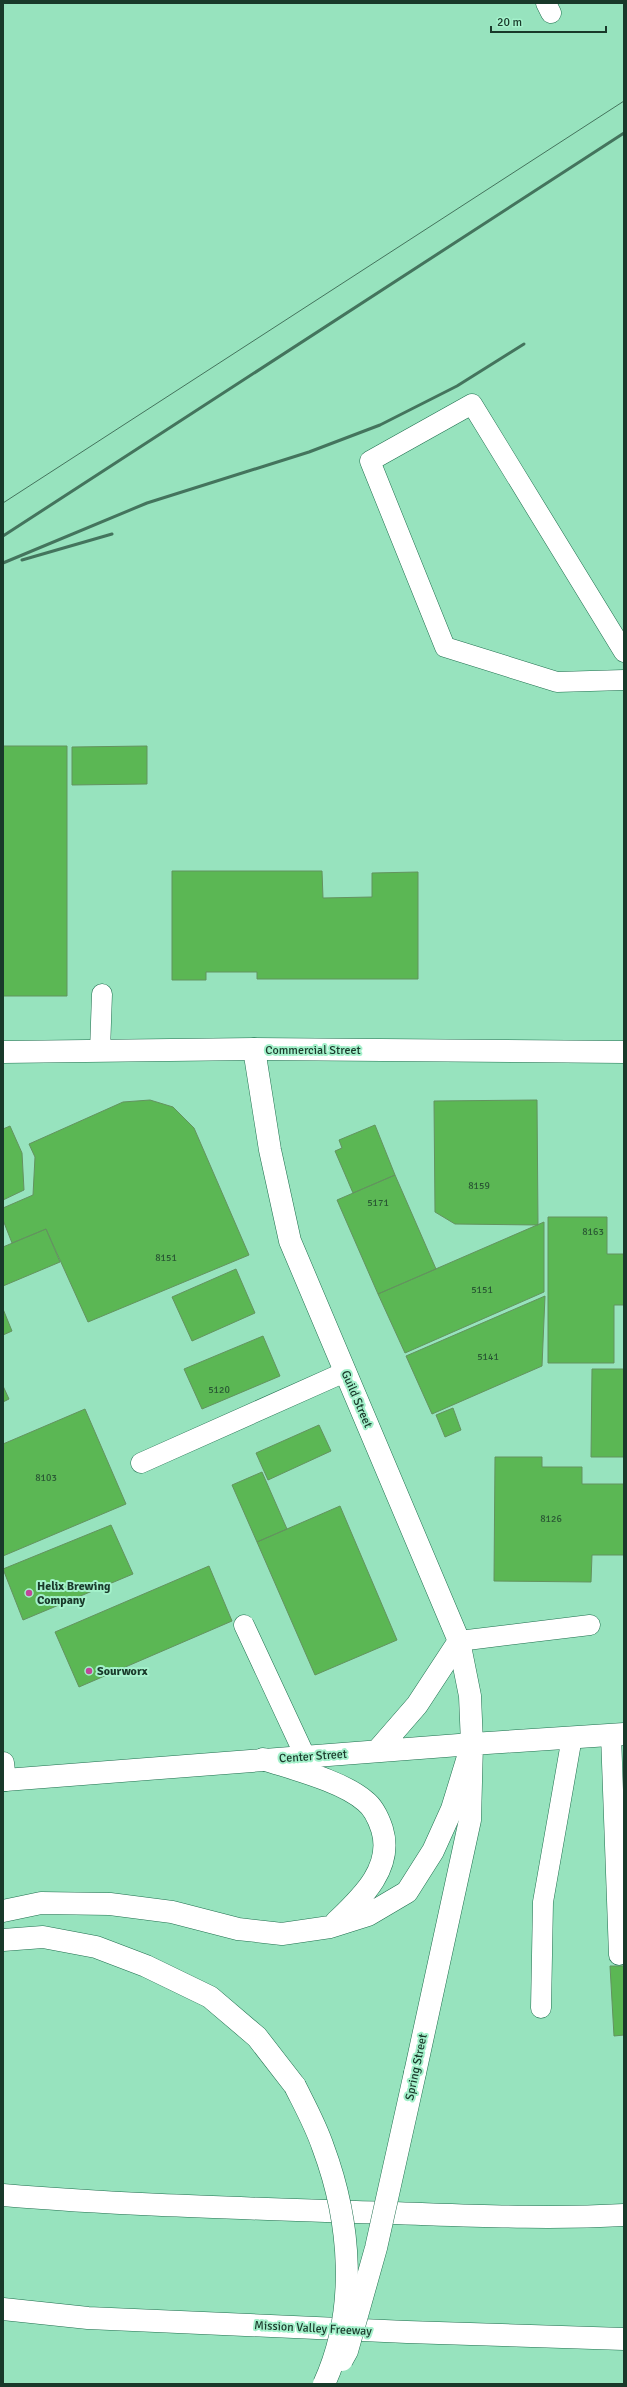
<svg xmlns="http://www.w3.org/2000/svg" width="627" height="2387" font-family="Signika,sans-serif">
<rect width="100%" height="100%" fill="#97e3be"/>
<!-- building -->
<path fill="#5bb754" stroke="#63935f" d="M3 746H67V996H3Z
M147 746V784L72 785V747Z
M172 871H322L323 898 372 897V873L418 872V979H257V972H206V980H172Z
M150 1100 173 1107 194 1128 249 1255 88 1322 46 1229 12 1243 3 1220V1208L33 1195 35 1157 29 1144 123 1102Z
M537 1100 538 1225 455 1224 435 1212 434 1101Z
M375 1125 395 1175 353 1193 335 1151 342 1148 339 1140Z
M10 1126 22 1153 24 1190 3 1200V1129Z
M395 1175 436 1269 378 1294 337 1200Z
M548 1217H607V1254H624V1305H614V1363H548Z
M544 1222V1292L405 1353 378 1294Z
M46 1229 60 1262 3 1286V1247Z
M236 1269 255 1313 192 1341 172 1297Z
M545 1296 542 1366 432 1414 406 1356Z
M3 1309 12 1331 3 1335Z
M263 1336 280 1376 202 1409 184 1369Z
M592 1369H624V1457H591Z
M3 1386 9 1399 3 1402Z
M453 1408 461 1430 445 1437 436 1415Z
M85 1409 126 1504 3 1556V1444Z
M319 1425 331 1451 268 1480 256 1453Z
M495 1457H542V1467H582V1484H624V1555H592L591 1582 494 1581Z
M262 1472 287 1529 257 1542 232 1485Z
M340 1506 397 1640 315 1675 257 1542Z
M111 1525 133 1574 23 1620 3 1569Z
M209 1566 232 1621 79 1687 55 1632Z
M610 1966H624V2035L614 2036Z"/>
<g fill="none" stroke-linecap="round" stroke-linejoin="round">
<!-- service casing -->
<g stroke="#1f6f4e" stroke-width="21">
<path id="service" d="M546 3 551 13
M624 652 472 404 370 461 445 647 557 682 624 680
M100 1051 102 994
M141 1463 345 1372
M244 1625 305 1756
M459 1641 590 1625
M611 1735 619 1955
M541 2008 543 1902 572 1737"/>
</g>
<!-- minor casing -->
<g stroke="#1f6f4e" stroke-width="23">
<path id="minor" d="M254 1049 270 1150 290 1241 459 1641 470 1696 472 1744"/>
</g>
<!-- tertiary casing -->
<g stroke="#1f6f4e" stroke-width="23">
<path id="tertiary" d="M377 1751 417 1705 459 1641
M5 1780 472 1744"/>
</g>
<!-- secondary casing -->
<g stroke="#1f6f4e" stroke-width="23">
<path id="secondary" d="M3 1052 254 1049 624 1052
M3 1763 5 1780H3
M415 2073 470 1820 472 1744 624 1734"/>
</g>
<!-- motorway casing -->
<g stroke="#1f6f4e" stroke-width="23">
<path id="motorway" d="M263 1759C293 1769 342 1781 365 1801 373 1807 379 1820 382 1829 394 1868 361 1898 336 1922
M3 1911 41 1903 110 1904 172 1912 238 1929 282 1934 330 1927 368 1915 407 1892 433 1851 452 1809 472 1744
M3 1940 43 1937 96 1947 146 1966 210 1997 257 2037 295 2086
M3 2195C120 2205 238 2208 356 2212 445 2214 535 2220 624 2215
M3 2309 88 2318 407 2332 624 2339"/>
</g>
<!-- service -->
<use href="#service" stroke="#fff" stroke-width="20"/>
<!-- minor -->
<use href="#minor" stroke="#fff" stroke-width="22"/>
<!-- tertiary -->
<use href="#tertiary" stroke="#fff" stroke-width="22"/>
<!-- secondary -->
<use href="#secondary" stroke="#fff" stroke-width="22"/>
<!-- motorway -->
<use href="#motorway" stroke="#fff" stroke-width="22"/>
<!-- tram -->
<path stroke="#44745d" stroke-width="1" d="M3 503 624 101"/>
<!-- rail -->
<path stroke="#44745d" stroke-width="3" d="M3 536 624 133
M22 560 112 534
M3 563 147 503 309 452 380 425 457 386 524 344"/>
<!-- secondary-bridge casing -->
<g stroke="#1f6f4e" stroke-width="23" stroke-linecap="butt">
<path id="secondary-bridge" d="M342 2360 347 2351 376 2248 415 2073"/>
</g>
<!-- motorway-bridge casing -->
<g stroke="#1f6f4e" stroke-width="23" stroke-linecap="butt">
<path id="motorway-bridge" d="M295 2086C305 2106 316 2126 323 2147 351 2222 358 2310 324 2384"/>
</g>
<!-- secondary-bridge -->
<use href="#secondary-bridge" stroke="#fff" stroke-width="22"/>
<!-- motorway-bridge -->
<use href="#motorway-bridge" stroke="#fff" stroke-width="22"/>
</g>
<!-- markers -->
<g fill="#c0479a" stroke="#a4f1cb" stroke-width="1.5">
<circle cx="29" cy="1593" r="4"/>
<circle cx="89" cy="1671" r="4"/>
</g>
<g text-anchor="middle" stroke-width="4" stroke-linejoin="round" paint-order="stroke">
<!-- number labels -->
<g font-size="10" fill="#2a5834">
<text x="479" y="1189">8159</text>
<text x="378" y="1206">5171</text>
<text x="593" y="1235">8163</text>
<text x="166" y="1261">8151</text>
<text x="482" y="1293">5151</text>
<text x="488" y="1360">5141</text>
<text x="219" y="1393">5120</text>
<text x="46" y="1481">8103</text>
<text x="551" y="1522">8126</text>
</g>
<!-- street labels -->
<g font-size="12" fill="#19392a" stroke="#a4f1cb">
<text x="313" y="1054">Commercial Street</text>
<text transform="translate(357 1399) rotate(67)" y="4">Guild Street</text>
<text transform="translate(313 1756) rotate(-4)" y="4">Center Street</text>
<text transform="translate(416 2067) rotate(-78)" y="4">Spring Street</text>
<text transform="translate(313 2328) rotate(3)" y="4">Mission Valley Freeway</text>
</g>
<!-- poi labels -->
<g font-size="12" font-weight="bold" fill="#19392a" stroke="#a4f1cb" text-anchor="start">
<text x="37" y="1590">Helix Brewing<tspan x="37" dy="14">Company</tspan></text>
<text x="97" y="1675">Sourworx</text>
</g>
</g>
<!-- border -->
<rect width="627" height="2387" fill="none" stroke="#19392a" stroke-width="8"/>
<!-- scale -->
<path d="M491 26v6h115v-6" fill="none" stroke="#19392a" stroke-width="2"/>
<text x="497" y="26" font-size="12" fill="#19392a" stroke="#a4f1cb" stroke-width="3" paint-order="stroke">20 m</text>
</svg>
